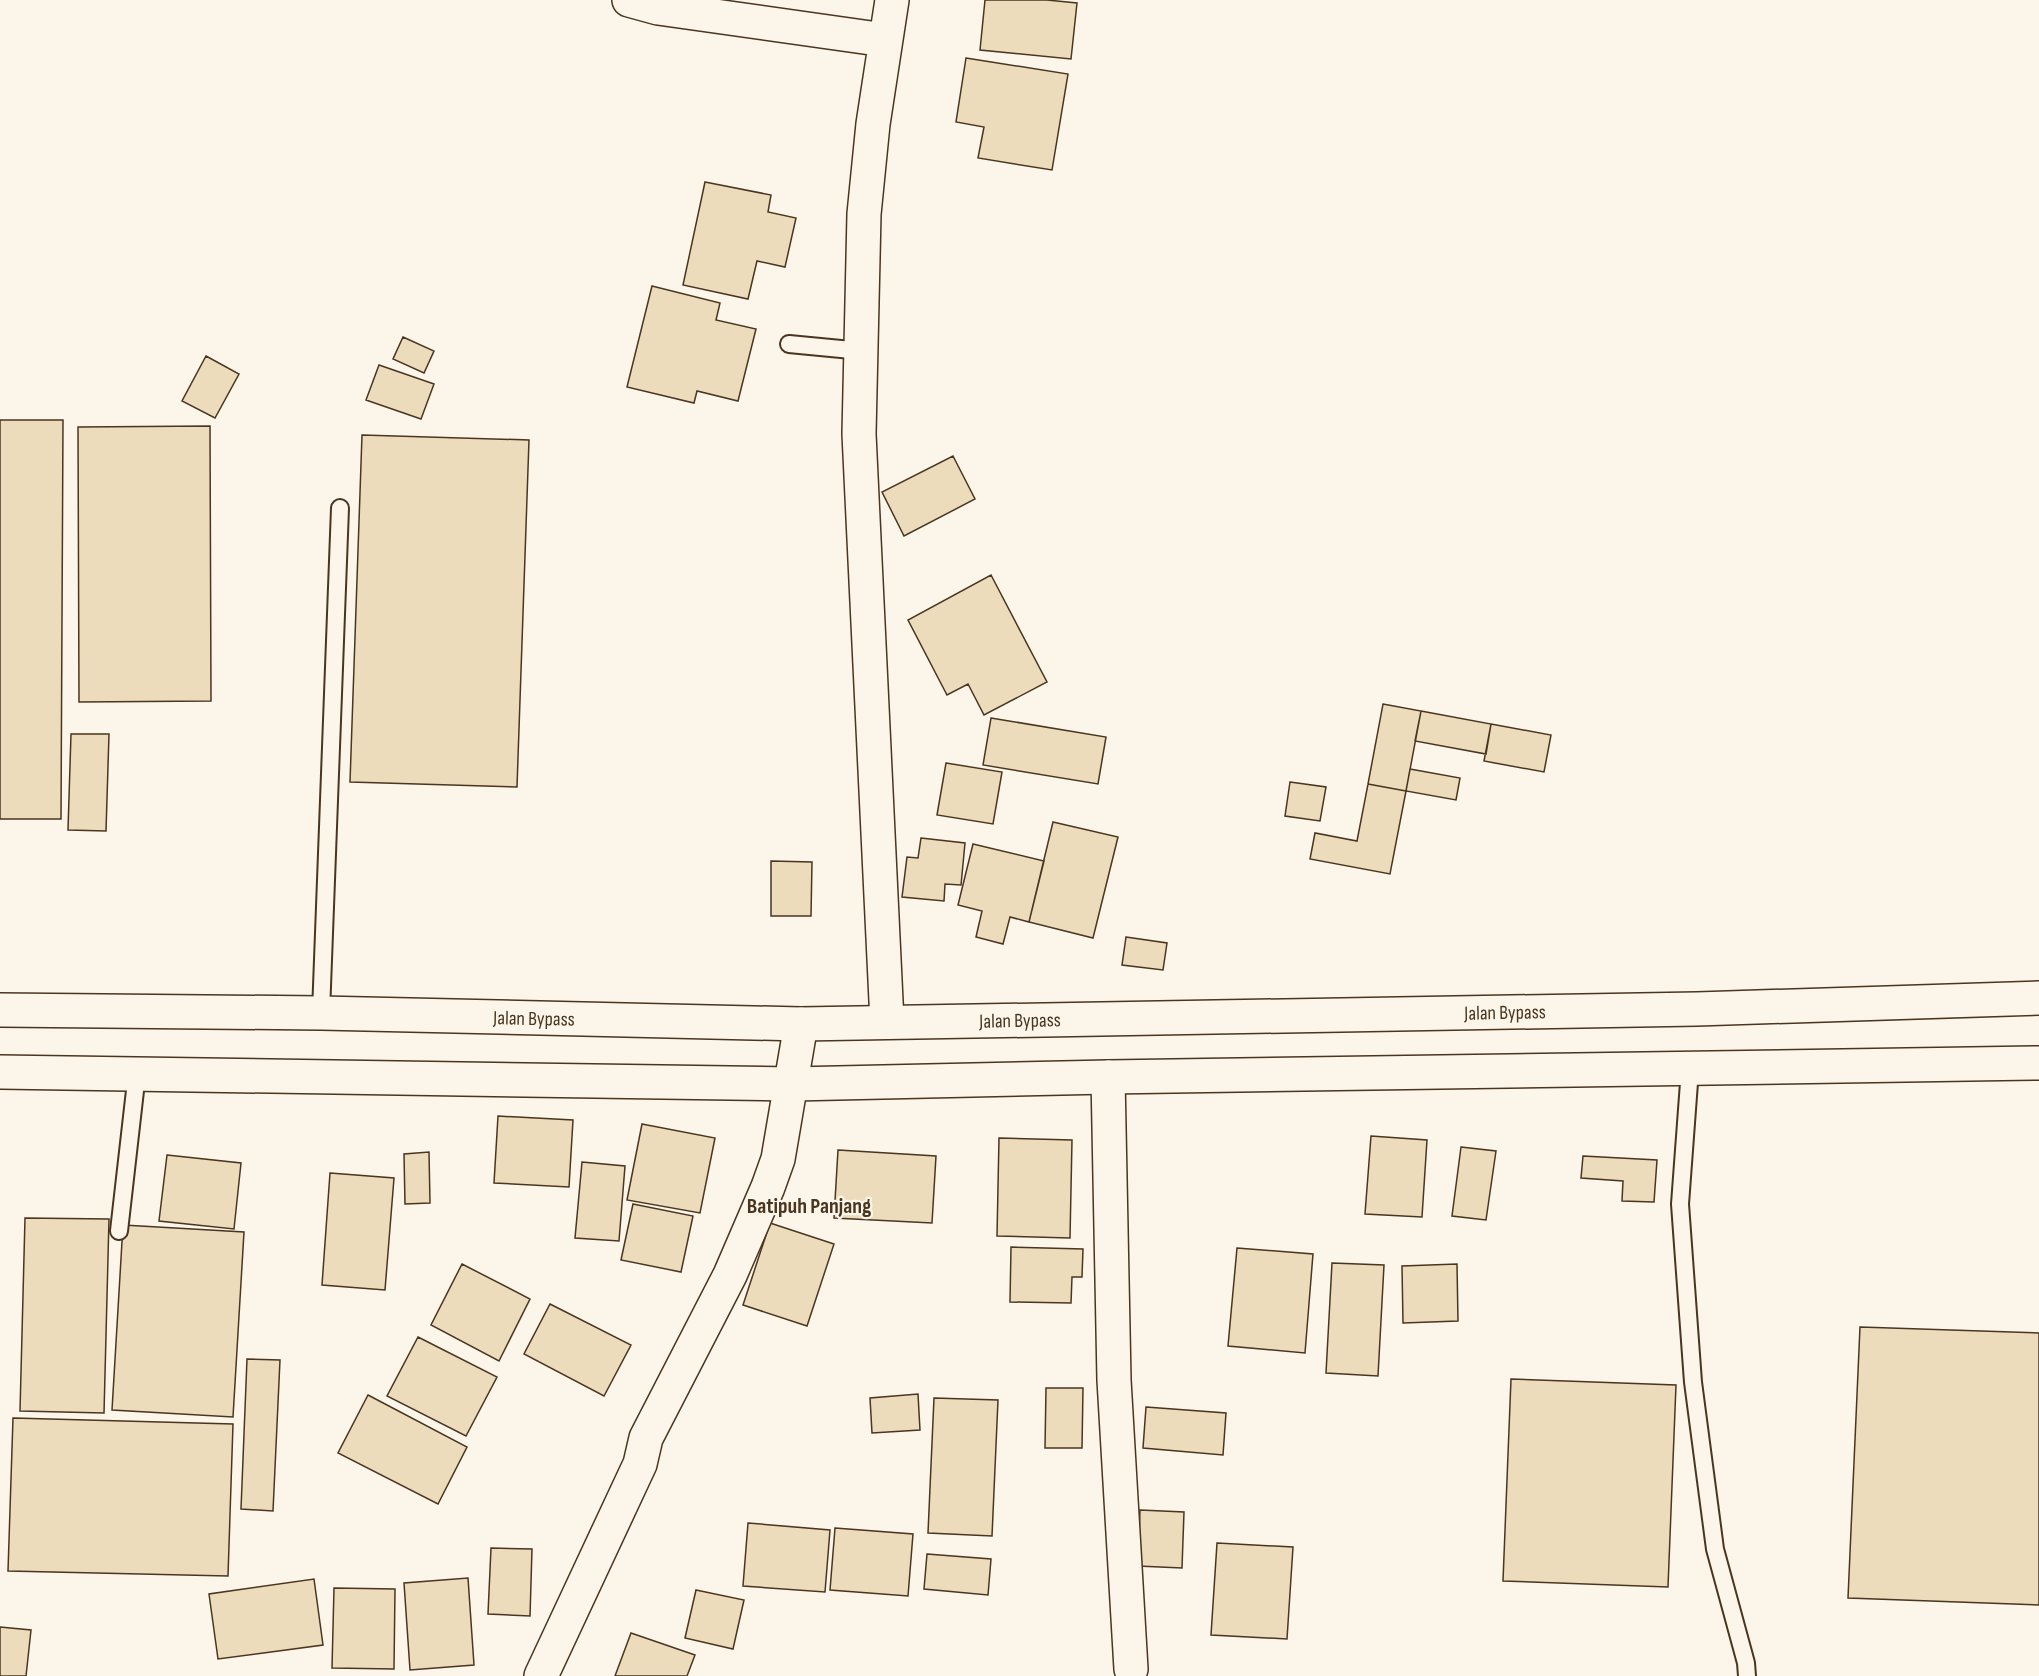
<svg xmlns="http://www.w3.org/2000/svg" width="2039" height="1676" font-family="'Sofia Sans Condensed',sans-serif">
<rect width="100%" height="100%" fill="#fbf6e9"/>
<!-- building -->
<path fill="#ecdcbc" stroke="#4a3520" stroke-width="1.5" d="M985 0H1047L1077 3 1071 59 980 50Z
M966 58 1068 74 1052 170 978 158 984 127 956 122Z
M705 182 771 195 768 212 796 218 785 267 757 261 748 299 683 285Z
M652 286 720 303 716 320 756 329 738 401 697 391 694 403 627 387Z
M403 337 434 351 424 373 393 359Z
M206 356 239 374 215 418 182 401Z
M379 365 434 384 421 419 366 400Z
M0 420H63L61 819H0Z
M210 426 211 701 79 702 78 427Z
M362 435 529 440 517 787 350 782Z
M953 456 975 499 904 536 882 492Z
M991 575 1047 682 984 715 968 684 947 695 908 620Z
M1383 704 1421 711 1406 791 1368 784Z
M1421 711 1491 724 1486 754 1415 741Z
M991 718 1106 737 1098 784 983 765Z
M1491 724 1551 735 1544 772 1484 761Z
M71 734H109L106 831 68 830Z
M946 763 1002 772 993 824 937 815Z
M1410 769 1460 778 1456 800 1406 791Z
M1290 782 1326 787 1320 821 1285 816Z
M1368 784 1406 791 1390 874 1310 859 1315 833 1357 841Z
M1053 822 1118 837 1093 938 1029 922Z
M921 838 965 843 961 885 945 884 944 901 902 897 907 857 918 858Z
M973 844 1044 861 1029 922 1010 917 1003 944 976 937 982 911 958 905Z
M771 861 812 862 811 916H771Z
M1126 937 1167 943 1163 970 1122 965Z
M498 1116 573 1120 569 1187 494 1183Z
M642 1124 715 1138 700 1213 627 1200Z
M1371 1136 1427 1140 1422 1217 1365 1214Z
M999 1138 1072 1140 1070 1238 997 1236Z
M1461 1147 1496 1151 1486 1220 1452 1216Z
M838 1150 936 1156 932 1223 834 1218Z
M429 1152 430 1203 405 1204 404 1154Z
M167 1155 241 1163 234 1229 159 1221Z
M1583 1156 1657 1160 1654 1202 1622 1201 1623 1181 1581 1178Z
M582 1162 625 1166 619 1241 575 1238Z
M330 1173 394 1178 385 1290 322 1285Z
M633 1204 693 1216 681 1272 621 1260Z
M25 1218 109 1219 104 1413 20 1411Z
M770 1223 834 1244 807 1326 743 1305Z
M123 1225 244 1232 233 1417 112 1410Z
M1011 1247 1083 1249 1082 1277H1072L1071 1303 1010 1302Z
M1237 1248 1313 1254 1305 1353 1228 1346Z
M1332 1263 1384 1265 1378 1376 1326 1373Z
M462 1264 530 1299 499 1361 431 1325Z
M1457 1264 1458 1321 1403 1323 1402 1266Z
M550 1304 631 1345 604 1396 524 1354Z
M1860 1327 2039 1333V1605L1848 1598Z
M418 1337 497 1377 466 1436 387 1396Z
M247 1359 280 1360 273 1511 241 1509Z
M1511 1379 1676 1385 1668 1587 1503 1581Z
M1046 1388H1083L1082 1448H1045Z
M918 1394 920 1430 872 1433 870 1398Z
M368 1395 467 1447 438 1504 338 1453Z
M934 1398 998 1400 992 1536 928 1533Z
M1146 1407 1226 1413 1223 1455 1143 1448Z
M13 1418 233 1424 228 1576 8 1571Z
M1140 1510 1184 1512 1182 1568 1138 1566Z
M748 1523 830 1530 825 1592 743 1586Z
M835 1528 913 1534 908 1596 830 1590Z
M1217 1543 1293 1547 1287 1639 1211 1635Z
M491 1548 532 1549 530 1616 488 1614Z
M927 1554 991 1559 988 1595 924 1589Z
M468 1578 474 1665 410 1670 404 1583Z
M314 1579 323 1645 218 1659 209 1594Z
M334 1588 395 1589 394 1669 332 1668Z
M696 1590 744 1600 733 1649 685 1638Z
M0 1627 31 1630 26 1676H0Z
M631 1633 695 1655 687 1676H615Z"/>
<g fill="none" stroke-linecap="round" stroke-linejoin="round">
<!-- service casing -->
<g stroke="#4a3520" stroke-width="20">
<path id="service" d="M789 344 862 351
M321 1013 340 508
M1690 1069 1680 1204 1693 1382 1715 1549 1746 1663 1747 1676
M119 1231 137 1073"/>
</g>
<!-- minor casing -->
<g stroke="#4a3520" stroke-width="36">
<path id="minor" d="M629 0 658 8 885 40
M887 1022 859 434 864 214 873 124 892 0
M1108 1077 1114 1380 1131 1669"/>
</g>
<!-- tertiary casing -->
<g stroke="#4a3520" stroke-width="36">
<path id="tertiary" d="M541 1676 640 1464 646 1438 730 1275 768 1187 778 1159 801 1024"/>
</g>
<!-- trunk casing -->
<g stroke="#4a3520" stroke-width="36">
<path id="trunk" d="M0 1010 321 1013 801 1024 1697 1009 2039 998
M0 1072 793 1084 1108 1077 2039 1063"/>
</g>
<!-- service -->
<use href="#service" stroke="#fbf6e9" stroke-width="16"/>
<!-- minor -->
<use href="#minor" stroke="#fbf6e9" stroke-width="33"/>
<!-- tertiary -->
<use href="#tertiary" stroke="#fbf6e9" stroke-width="33"/>
<!-- trunk -->
<use href="#trunk" stroke="#fbf6e9" stroke-width="33"/>
</g>
<g text-anchor="middle" stroke-width="4.5" stroke-linejoin="round" paint-order="stroke">
<!-- street labels -->
<g font-size="20" fill="#4a3520" stroke="#fbf6e9">
<text transform="translate(1505 1012) rotate(-1)" y="7">Jalan Bypass</text>
<text transform="translate(534 1018) rotate(1)" y="7">Jalan Bypass</text>
<text transform="translate(1020 1020) rotate(-1)" y="7">Jalan Bypass</text>
</g>
<!-- quarter labels -->
<g font-size="22" font-weight="bold" fill="#4a3520" stroke="#fbf6e9">
<text x="809" y="1213">Batipuh Panjang</text>
</g>
</g>
</svg>
